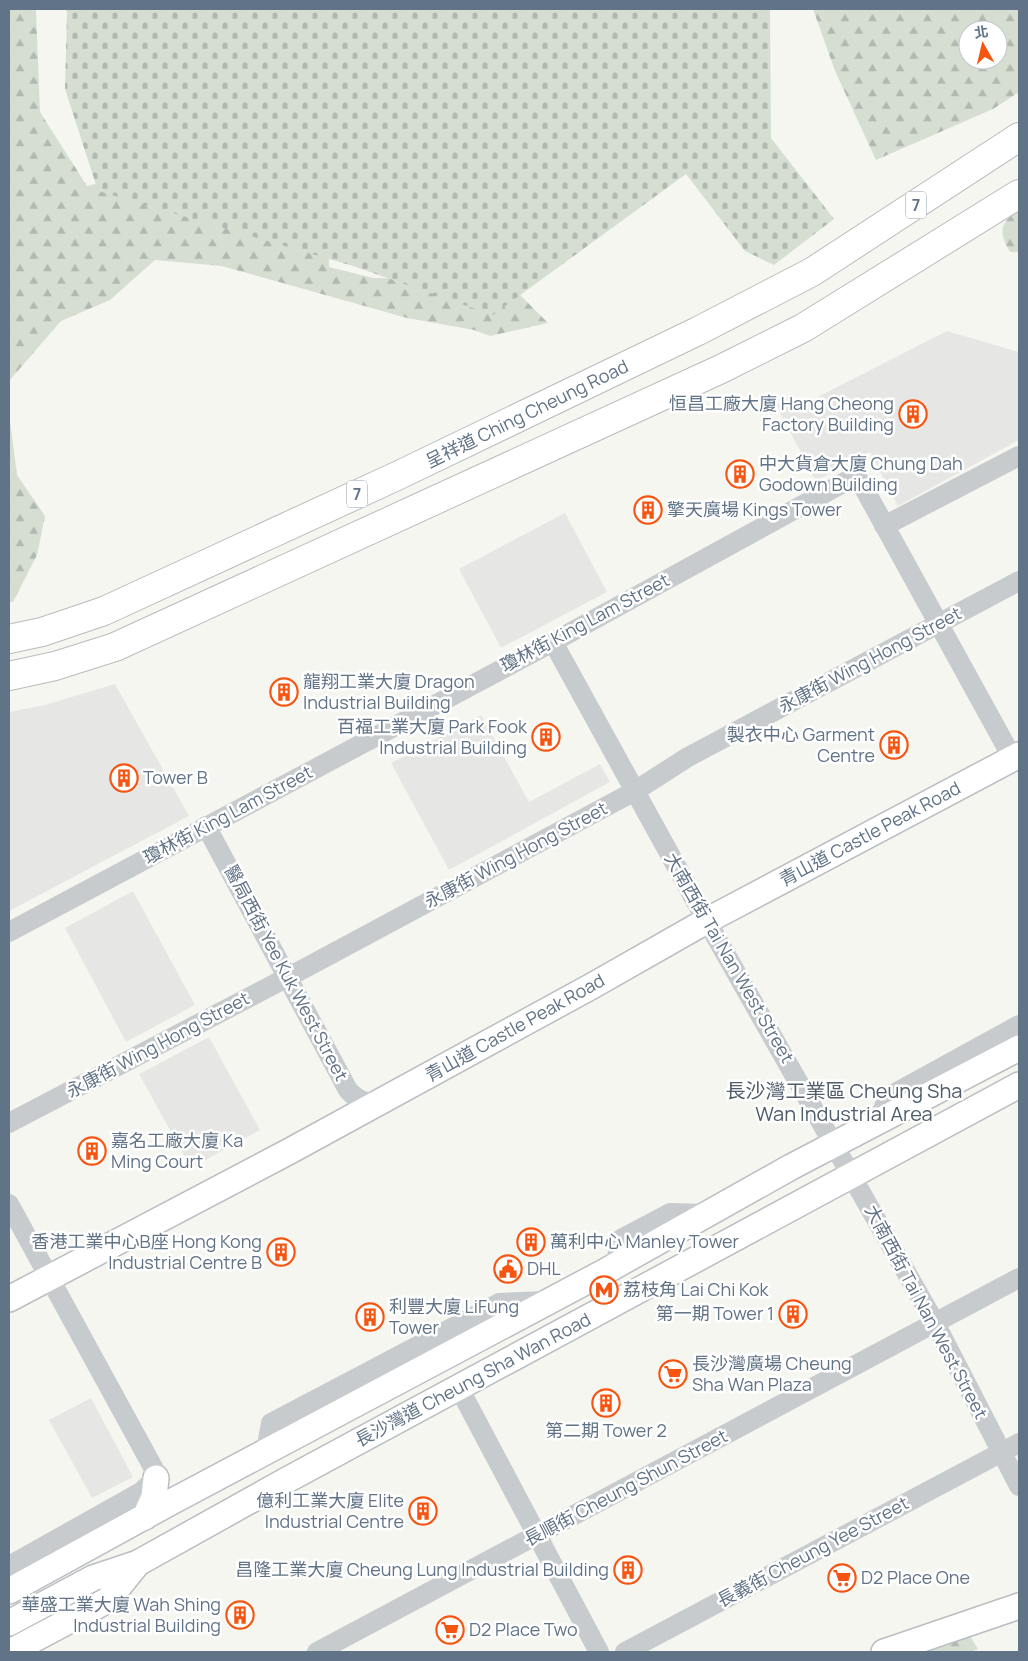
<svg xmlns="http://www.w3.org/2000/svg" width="1028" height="1661" font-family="Manrope,'Noto Sans TC',sans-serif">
<defs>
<pattern id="forest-firs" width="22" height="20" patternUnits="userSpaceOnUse" patternTransform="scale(1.25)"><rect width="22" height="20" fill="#d6ded2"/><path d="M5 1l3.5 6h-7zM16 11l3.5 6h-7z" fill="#b1b8b0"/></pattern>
<pattern id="cemetery-stones" width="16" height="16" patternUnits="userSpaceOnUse" patternTransform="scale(1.25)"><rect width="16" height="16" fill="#d6ded2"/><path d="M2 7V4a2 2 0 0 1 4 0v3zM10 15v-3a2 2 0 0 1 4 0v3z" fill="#b1b8b0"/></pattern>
</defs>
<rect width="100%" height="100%" fill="#f6f6f1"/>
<!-- built -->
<path fill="#e6e7e5" d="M947 331 1019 352V440L898 506 870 452 816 481 776 405 788 399 794 409Z
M565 513 607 592 501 648 459 569Z
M115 684 189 816 9 911V712L45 705Z
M481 715 529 802 600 764 610 782 449 870 391 763Z
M133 891 195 1005 126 1042 65 928Z
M209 1037 260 1130 191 1168 139 1074Z
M91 1398 133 1477 92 1498 49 1420Z"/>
<!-- forest -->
<path fill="url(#forest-firs)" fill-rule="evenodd" d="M9 9H36L40 112 87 186 137 174 328 177 329 267 373 278 505 280 548 323 490 336 474 330 407 318 222 266 155 260 110 300 61 321 9 381Z
M813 9H1019V92L993 109 876 160 835 71ZM968 30H998V60H968Z
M1019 209V252H1010C998 232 1000 223 1019 209Z
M9 413 17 475 45 516 37 555 13 602H9Z
M970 1636 978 1649 971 1652H928Z"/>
<!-- cemetery -->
<path fill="url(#cemetery-stones)" d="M65 9H770L771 138 834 219 774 265 745 251 686 174 493 315 353 266 98 191 65 89 67 12Z"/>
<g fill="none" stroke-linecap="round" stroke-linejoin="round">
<!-- major casing -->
<g stroke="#babdc1" stroke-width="28">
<path id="major" d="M9 1299 288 1152 592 986 708 920 1019 755
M145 1517 154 1497 156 1478
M9 1591 173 1501 606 1271 791 1167 1019 1048
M9 1623 93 1578 138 1563 287 1480 1019 1085
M10 1652 108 1600 138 1563
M884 1652 1019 1606"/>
</g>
<!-- highway casing -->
<g stroke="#b9bcbf" stroke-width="30">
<path id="highway" d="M9 639 42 632 104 611 399 475 698 331 812 272 1019 137
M9 676 55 666 115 647 721 369 803 328 1019 194"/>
</g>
<!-- minor -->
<path stroke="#c8cbce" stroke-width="20" d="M884 526 1019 456
M553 642 696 902 935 1323 1019 1486
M206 826 348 1090C357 1100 364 1103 378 1103
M9 932 553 642 854 477 858 479 865 490 1013 759
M9 1123 309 966 635 791 688 757 1019 581
M877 1124 888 1097 1019 1025
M9 1204 154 1469 156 1478 141 1492 9 1566
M615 1266 621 1239 670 1213 708 1214
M459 1388 599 1652
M266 1451 271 1423 499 1303 546 1301
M317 1652 1019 1278
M625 1652 1019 1443"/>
<!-- major -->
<use href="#major" stroke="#fff" stroke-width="25"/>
<!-- highway -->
<use href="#highway" stroke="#fff" stroke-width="28"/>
</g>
<!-- icons -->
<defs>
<g id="building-ring" transform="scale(1.4375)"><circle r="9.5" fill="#fff" stroke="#f65511" stroke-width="1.5"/><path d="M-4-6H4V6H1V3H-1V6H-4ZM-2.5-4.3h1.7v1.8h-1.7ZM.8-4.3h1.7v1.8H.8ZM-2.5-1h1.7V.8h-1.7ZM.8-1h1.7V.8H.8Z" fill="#f65511"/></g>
<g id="civic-ring" transform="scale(1.4375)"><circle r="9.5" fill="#fff" stroke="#f65511" stroke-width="1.5"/><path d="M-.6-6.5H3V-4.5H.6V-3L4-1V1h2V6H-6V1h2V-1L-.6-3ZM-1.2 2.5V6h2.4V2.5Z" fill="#f65511"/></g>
<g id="metro-ring" transform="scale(1.4375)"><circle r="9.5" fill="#fff" stroke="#f65511" stroke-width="1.5"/><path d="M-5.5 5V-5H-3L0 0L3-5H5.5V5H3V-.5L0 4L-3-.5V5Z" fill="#f65511"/></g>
<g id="supermarket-ring" transform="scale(1.4375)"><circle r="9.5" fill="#fff" stroke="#f65511" stroke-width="1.5"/><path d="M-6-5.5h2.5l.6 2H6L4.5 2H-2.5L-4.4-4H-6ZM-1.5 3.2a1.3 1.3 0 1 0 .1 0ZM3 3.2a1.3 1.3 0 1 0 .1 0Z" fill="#f65511"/></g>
</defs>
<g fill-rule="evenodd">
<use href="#building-ring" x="913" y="414"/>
<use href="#building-ring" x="740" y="474"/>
<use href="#building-ring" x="648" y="510"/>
<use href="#building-ring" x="284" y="692"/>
<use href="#building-ring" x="546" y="737"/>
<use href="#building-ring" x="894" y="745"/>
<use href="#building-ring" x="124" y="778"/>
<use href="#building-ring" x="92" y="1151"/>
<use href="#building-ring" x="531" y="1242"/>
<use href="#building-ring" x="281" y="1252"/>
<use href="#civic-ring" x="508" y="1269"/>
<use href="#metro-ring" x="604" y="1290"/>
<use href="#building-ring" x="793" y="1314"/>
<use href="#building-ring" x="370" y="1317"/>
<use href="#supermarket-ring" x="673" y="1374"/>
<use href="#building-ring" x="606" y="1403"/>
<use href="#building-ring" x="423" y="1511"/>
<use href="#building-ring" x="628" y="1570"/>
<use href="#supermarket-ring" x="842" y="1578"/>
<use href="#building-ring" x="240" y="1615"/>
<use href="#supermarket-ring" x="450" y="1630"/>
</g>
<g text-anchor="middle" stroke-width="5" stroke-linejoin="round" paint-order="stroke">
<!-- shield labels -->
<g fill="#fff" stroke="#909daa" stroke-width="1">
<rect x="906" y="191.5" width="20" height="27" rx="4"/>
<rect x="347" y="480.5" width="20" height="27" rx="4"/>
</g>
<g font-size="16" font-weight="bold" fill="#617386">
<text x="916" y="211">7</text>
<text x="357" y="500">7</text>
</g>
<!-- poi labels -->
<g font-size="18" fill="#617386" stroke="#fff" text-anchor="start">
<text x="894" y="410" text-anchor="end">恒昌工廠大廈 Hang Cheong<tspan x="894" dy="21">Factory Building</tspan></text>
<text x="759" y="470">中大貨倉大廈 Chung Dah<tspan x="759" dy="21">Godown Building</tspan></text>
<text x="667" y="516">擎天廣場 Kings Tower</text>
<text x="303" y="688">龍翔工業大廈 Dragon<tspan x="303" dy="21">Industrial Building</tspan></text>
<text x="527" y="733" text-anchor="end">百福工業大廈 Park Fook<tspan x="527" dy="21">Industrial Building</tspan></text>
<text x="875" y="741" text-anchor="end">製衣中心 Garment<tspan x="875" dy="21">Centre</tspan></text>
<text x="143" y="784">Tower B</text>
<text x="111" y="1147">嘉名工廠大廈 Ka<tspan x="111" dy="21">Ming Court</tspan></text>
<text x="262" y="1248" text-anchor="end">香港工業中心B座 Hong Kong<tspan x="262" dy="21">Industrial Centre B</tspan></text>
<text x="550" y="1248">萬利中心 Manley Tower</text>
<text x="527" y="1275">DHL</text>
<text x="623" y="1296">荔枝角 Lai Chi Kok</text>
<text x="389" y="1313">利豐大廈 LiFung<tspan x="389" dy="21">Tower</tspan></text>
<text x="774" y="1320" text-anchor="end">第一期 Tower 1</text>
<text x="692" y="1370">長沙灣廣場 Cheung<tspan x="692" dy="21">Sha Wan Plaza</tspan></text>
<text x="606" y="1437" text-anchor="middle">第二期 Tower 2</text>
<text x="404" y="1507" text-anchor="end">億利工業大廈 Elite<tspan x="404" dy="21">Industrial Centre</tspan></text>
<text x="609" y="1576" text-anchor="end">昌隆工業大廈 Cheung Lung Industrial Building</text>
<text x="861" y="1584">D2 Place One</text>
<text x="221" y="1611" text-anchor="end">華盛工業大廈 Wah Shing<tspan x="221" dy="21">Industrial Building</tspan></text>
<text x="469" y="1636">D2 Place Two</text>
</g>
<!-- street labels -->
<g font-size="18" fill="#617386" stroke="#fff">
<text transform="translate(527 414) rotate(-26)" y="6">呈祥道 Ching Cheung Road</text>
<text transform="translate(585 623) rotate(-28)" y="6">瓊林街 King Lam Street</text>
<text transform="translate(870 660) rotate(-28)" y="6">永康街 Wing Hong Street</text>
<text transform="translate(228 815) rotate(-28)" y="6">瓊林街 King Lam Street</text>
<text transform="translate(870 834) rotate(-28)" y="6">青山道 Castle Peak Road</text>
<text transform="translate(516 855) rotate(-28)" y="6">永康街 Wing Hong Street</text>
<text transform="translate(729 958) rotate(60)" y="6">大南西街 Tai Nan West Street</text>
<text transform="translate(286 973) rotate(62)" y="6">醫局西街 Yee Kuk West Street</text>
<text transform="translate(515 1028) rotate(-29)" y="6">青山道 Castle Peak Road</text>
<text transform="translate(158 1045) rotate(-28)" y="6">永康街 Wing Hong Street</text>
<text transform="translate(926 1312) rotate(62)" y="6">大南西街 Tai Nan West Street</text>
<text transform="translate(473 1380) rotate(-28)" y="6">長沙灣道 Cheung Sha Wan Road</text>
<text transform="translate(626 1488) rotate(-28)" y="6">長順街 Cheung Shun Street</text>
<text transform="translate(813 1552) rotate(-28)" y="6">長義街 Cheung Yee Street</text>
</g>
<!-- quarter labels -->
<g font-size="20" fill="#505d6a" stroke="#fff">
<text x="844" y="1098">長沙灣工業區 Cheung Sha<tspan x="844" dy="23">Wan Industrial Area</tspan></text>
</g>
</g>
<!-- border -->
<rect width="1028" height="1661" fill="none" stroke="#617386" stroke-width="20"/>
<!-- north arrow -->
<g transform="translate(983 45) rotate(352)"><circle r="24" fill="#ffffff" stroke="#c0c7cf"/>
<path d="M0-4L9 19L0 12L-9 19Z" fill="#f65511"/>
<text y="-8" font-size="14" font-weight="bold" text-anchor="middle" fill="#617386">北</text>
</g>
</svg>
